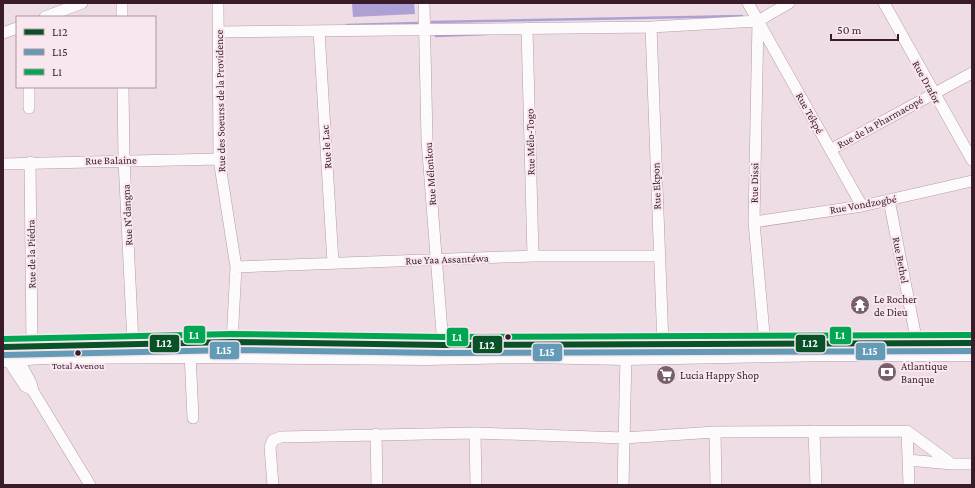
<svg xmlns="http://www.w3.org/2000/svg" width="975" height="488" font-family="'Crimson Pro',serif">
<rect width="100%" height="100%" fill="#efdde5"/>
<!-- water -->
<path fill="#ada0d5" d="M352 3H414L415 14 353 17Z"/>
<g fill="none" stroke-linecap="round" stroke-linejoin="round">
<!-- stream -->
<path stroke="#ada0d5" stroke-width="2.5" d="M432 22 742 16
M347 25 417 23
M436 36 486 34"/>
<!-- minor casing -->
<g stroke="#b39da8" stroke-width="12">
<path id="minor" d="M122 3V17
M218 3 219 159 236 267 232 342
M424 3 427 140 443 345
M748 3 862 206
M884 3 972 160
M45 17 82 3
M758 21 754 222 765 345
M651 27 663 345
M527 28 533 256
M319 31 333 263
M218 32 651 27 758 21 789 3
M3 33 17 28
M123 87 124 160 133 343
M29 108V87
M830 150 972 73
M30 162 32 345
M3 164 219 159
M889 200 917 343
M754 222 862 206 972 181
M236 267 533 256H658
M190 354 193 418
M6 357 25 386 29 388
M17 357 31 383 33 391 90 485
M814 431 816 485
M907 431 909 485
M715 432 716 485
M475 433 476 485
M376 434 377 485
M908 460 952 464H972
M273 485 270 447 273 440 281 437 475 433 624 438 715 432 907 431 952 464
M623 485 626 356"/>
</g>
<!-- trunk casing -->
<g stroke="#b39da8" stroke-width="19">
<path id="trunk" d="M3 358 41 355 190 354 427 356 529 354 626 356 831 352H972"/>
</g>
<!-- minor -->
<use href="#minor" stroke="#fdfafb" stroke-width="11"/>
<!-- trunk -->
<use href="#trunk" stroke="#fdfafb" stroke-width="18"/>
<!-- bus-1 casing -->
<g stroke="#f9e7ef" stroke-width="9">
<path id="bus-1" d="M3 347 232 342 443 345 972 343"/>
</g>
<!-- bus-2 casing -->
<g stroke="#f9e7ef" stroke-width="9">
<path id="bus-2" d="M3 355 232 350 443 353 972 351"/>
</g>
<!-- bus-3 casing -->
<g stroke="#f9e7ef" stroke-width="9">
<path id="bus-3" d="M3 339 232 334 443 337 972 335"/>
</g>
<!-- bus-1 -->
<use href="#bus-1" stroke="#095228" stroke-width="6"/>
<!-- bus-2 -->
<use href="#bus-2" stroke="#639ab5" stroke-width="6"/>
<!-- bus-3 -->
<use href="#bus-3" stroke="#00a651" stroke-width="6"/>
</g>
<!-- icons -->
<defs>
<g id="temple-disc" transform="scale(1)"><circle r="9.5" fill="#795f6b" stroke="#f9e7ef"/><path d="M0-6L5-2H3V0L6.5 2.5H4V6H1.5V3h-3V6H-4V2.5H-6.5L-3 0V-2H-5Z" fill="#fff"/></g>
<g id="bank-disc" transform="scale(1)"><circle r="9.5" fill="#795f6b" stroke="#f9e7ef"/><path d="M-6-4H6V4H-6ZM0-2.3a2.3 2.3 0 1 0 0 4.6a2.3 2.3 0 1 0 0-4.6Z" fill="#fff"/></g>
<g id="supermarket-disc" transform="scale(1)"><circle r="9.5" fill="#795f6b" stroke="#f9e7ef"/><path d="M-6-5.5h2.5l.6 2H6L4.5 2H-2.5L-4.4-4H-6ZM-1.5 3.2a1.3 1.3 0 1 0 .1 0ZM3 3.2a1.3 1.3 0 1 0 .1 0Z" fill="#fff"/></g>
</defs>
<g fill-rule="evenodd">
<use href="#temple-disc" x="860" y="305"/>
<use href="#bank-disc" x="887" y="372"/>
<use href="#supermarket-disc" x="666" y="375"/>
</g>
<!-- markers -->
<g fill="#3a1b2a" stroke="#f9e7ef" stroke-width="1.5">
<circle cx="508" cy="337" r="3.5"/>
<circle cx="78" cy="353" r="3.5"/>
</g>
<g text-anchor="middle" stroke-width="4" stroke-linejoin="round" paint-order="stroke">
<!-- bus labels -->
<g font-size="10" fill="#3a1b2a" stroke="#f9e7ef">
<text x="78" y="369">Total Avenou</text>
</g>
<!-- street labels -->
<g font-size="11" fill="#3a1b2a" stroke="#f9e7ef">
<text transform="translate(927 82) rotate(61)" y="4">Rue Drafor</text>
<text transform="translate(220 101) rotate(-91)" y="4">Rue des Soeurss de la Providence</text>
<text transform="translate(810 113) rotate(61)" y="4">Rue Tékpé</text>
<text transform="translate(880 122) rotate(-29)" y="4">Rue de la Pharmacopé</text>
<text transform="translate(530 142) rotate(-91)" y="4">Rue Mélo-Togo</text>
<text transform="translate(326 147) rotate(-94)" y="4">Rue le Lac</text>
<text transform="translate(111 160) rotate(-1)" y="4">Rue Balaine</text>
<text transform="translate(430 174) rotate(-94)" y="4">Rue Mélonkou</text>
<text transform="translate(754 183) rotate(-89)" y="4">Rue Dissi</text>
<text transform="translate(656 186) rotate(-92)" y="4">Rue Ekpon</text>
<text transform="translate(863 204) rotate(-10)" y="4">Rue Vondzogbé</text>
<text transform="translate(127 215) rotate(-93)" y="4">Rue N'dangna</text>
<text transform="translate(31 254) rotate(-91)" y="4">Rue de la Piédra</text>
<text transform="translate(447 259) rotate(-2)" y="4">Rue Yaa Assantéwa</text>
<text transform="translate(901 260) rotate(79)" y="4">Rue Bethel</text>
</g>
<!-- poi labels -->
<g font-size="11" fill="#3a1b2a" stroke="#f9e7ef" text-anchor="start">
<text x="874" y="303">Le Rocher<tspan x="874" dy="13">de Dieu</tspan></text>
<text x="901" y="370">Atlantique<tspan x="901" dy="13">Banque</tspan></text>
<text x="680" y="379">Lucia Happy Shop</text>
</g>
</g>
<g stroke="#f9e7ef" stroke-width="1.5">
<rect x="183" y="325" width="23" height="19" rx="4" fill="#00a651"/>
<rect x="829" y="326" width="23" height="19" rx="4" fill="#00a651"/>
<rect x="446" y="327" width="23" height="20" rx="4" fill="#00a651"/>
<rect x="149" y="334" width="31" height="19" rx="4" fill="#095228"/>
<rect x="795" y="334" width="31" height="19" rx="4" fill="#095228"/>
<rect x="472" y="335" width="31" height="19" rx="4" fill="#095228"/>
<rect x="209" y="341" width="31" height="19" rx="4" fill="#639ab5"/>
<rect x="855" y="342" width="31" height="19" rx="4" fill="#639ab5"/>
<rect x="532" y="343" width="31" height="19" rx="4" fill="#639ab5"/>
</g>
<g font-size="11" text-anchor="middle" font-weight="bold" fill="#fff">
<text x="194" y="339">L1</text>
<text x="840" y="339">L1</text>
<text x="457" y="341">L1</text>
<text x="164" y="347">L12</text>
<text x="810" y="347">L12</text>
<text x="487" y="349">L12</text>
<text x="224" y="354">L15</text>
<text x="870" y="355">L15</text>
<text x="547" y="356">L15</text>
</g>
<!-- border -->
<rect width="975" height="488" fill="none" stroke="#3a1b2a" stroke-width="8"/>
<!-- legend -->
<rect x="16" y="16" width="140" height="72" fill="#f9e7ef" stroke="#ad95a0"/>
<rect x="24" y="29" width="20" height="6" fill="#095228" stroke="#ad95a0"/>
<text x="52" y="36" font-size="12" fill="#3a1b2a">L12</text>
<rect x="24" y="49" width="20" height="6" fill="#639ab5" stroke="#ad95a0"/>
<text x="52" y="56" font-size="12" fill="#3a1b2a">L15</text>
<rect x="24" y="69" width="20" height="6" fill="#00a651" stroke="#ad95a0"/>
<text x="52" y="76" font-size="12" fill="#3a1b2a">L1</text>
<!-- scale -->
<path d="M831 34v6h67v-6" fill="none" stroke="#3a1b2a" stroke-width="2"/>
<text x="837" y="34" font-size="12" fill="#3a1b2a" stroke="#f9e7ef" stroke-width="3" paint-order="stroke">50 m</text>
</svg>
